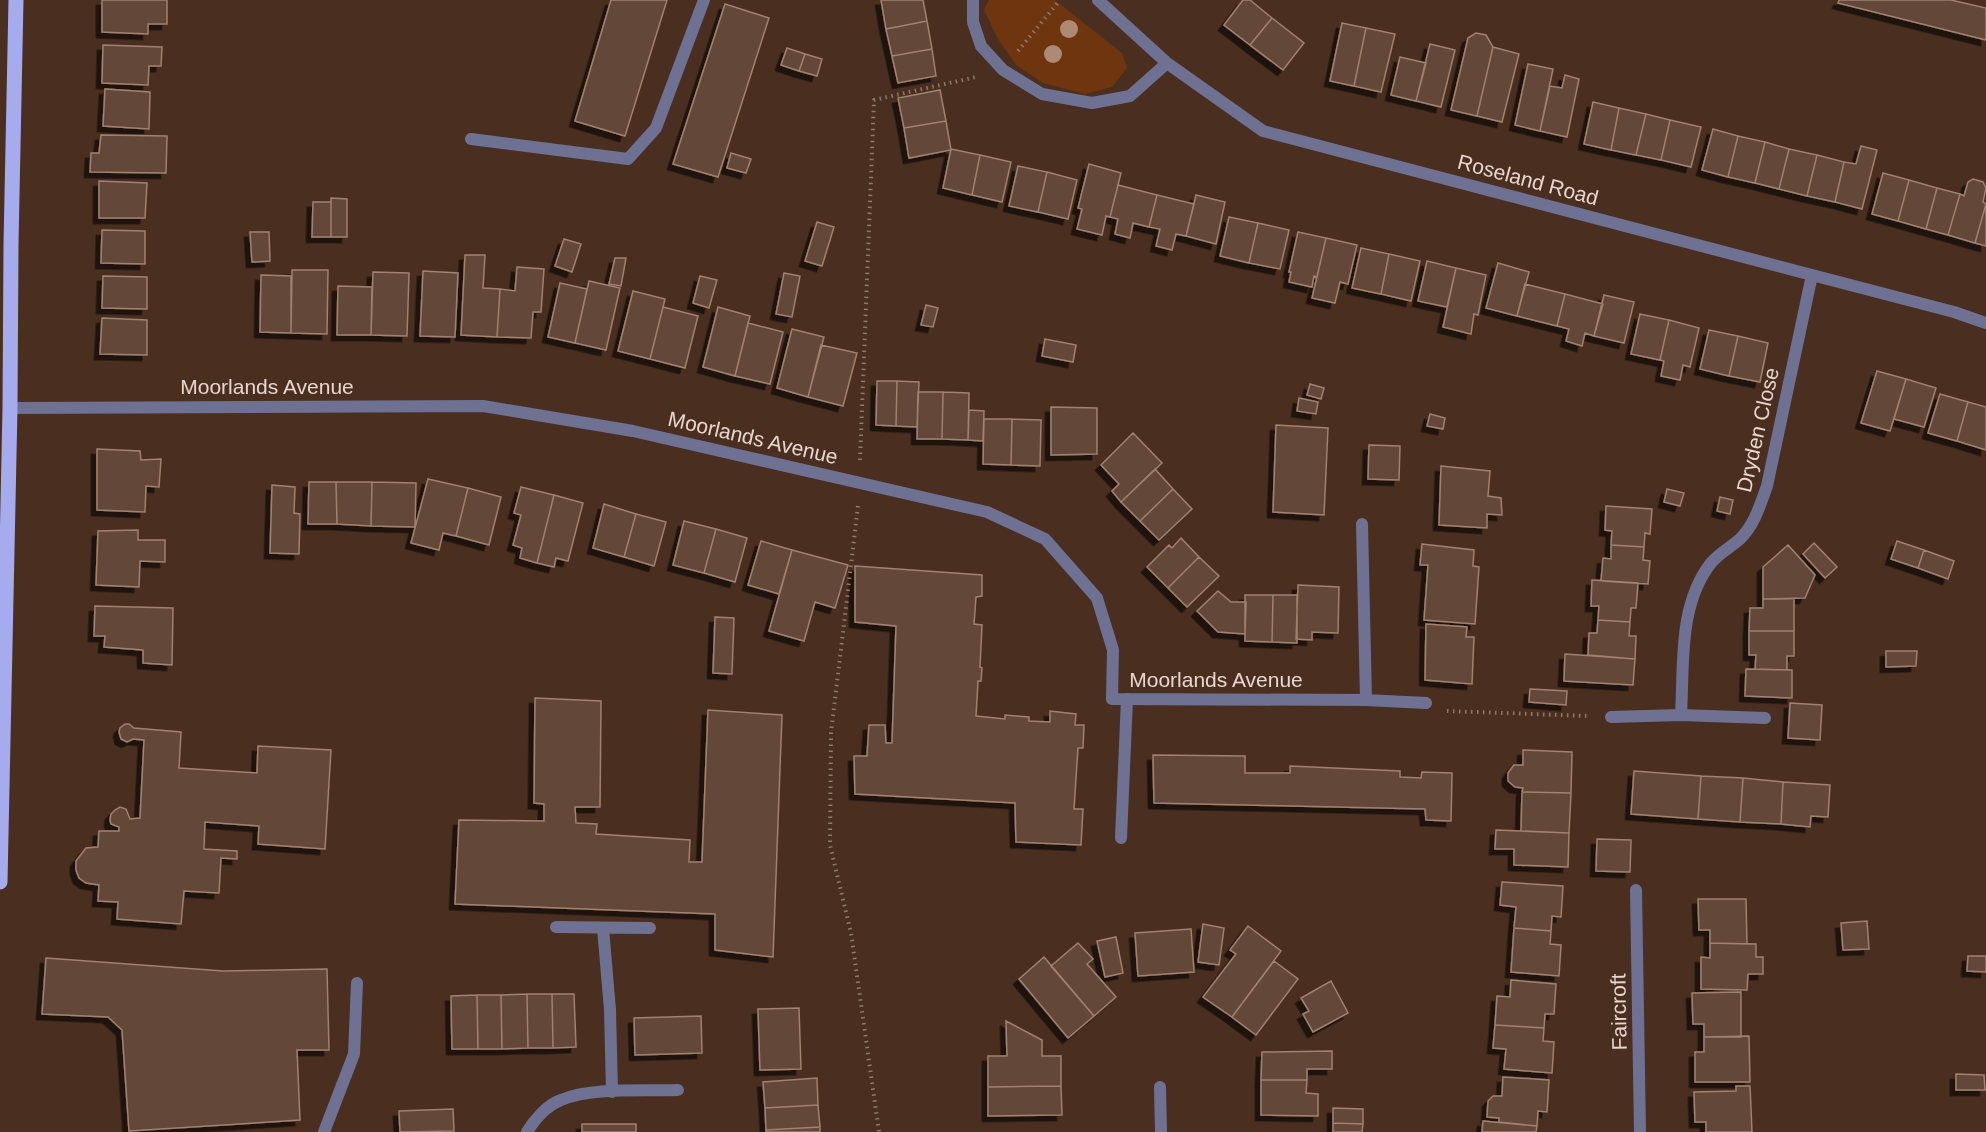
<svg xmlns="http://www.w3.org/2000/svg" width="1986" height="1132" font-family="Arial,sans-serif">
<defs>
<filter id="shadow"><feDropShadow dx="-5.5" dy="5.5" stdDeviation="0" flood-color="#0009"/></filter>
</defs>
<rect width="100%" height="100%" fill="#4a2f20"/>
<!-- green -->
<path fill="#6e350e" d="M989 0H1055L1122 53 1127 68 1112 87 1085 94 1043 83 1016 65 998 39 984 10Z"/>
<!-- building -->
<path fill="#634637" stroke="#a18170" stroke-width="1.5" filter="url(#shadow)" d="M102 0H167V24H148V34L102 32Z
M611 0H667L625 136 575 121Z
M881 0H923L927 21 886 29Z
M1243 0H1250L1272 18 1250 45 1224 25Z
M1839 0H1951L1986 8V40L1838 3Z
M725 4 769 18 718 177 673 164Z
M1272 18 1304 43 1283 70 1250 45Z
M927 21 932 49 892 56 886 29Z
M1342 23 1366 28 1354 86 1330 81Z
M1366 28 1395 34 1381 92 1354 86Z
M1476 33 1486 35 1493 47 1477 116 1451 110 1468 38Z
M1430 44 1455 50 1441 107 1416 101Z
M103 45 162 47 161 66H149L148 85 102 83Z
M1493 47 1519 54 1502 122 1477 116Z
M787 48 805 54 799 71 781 65Z
M932 49 936 76 898 83 892 56Z
M805 54 822 59 817 76 799 71Z
M1400 57 1426 63 1416 101 1391 95Z
M1528 64 1553 69 1540 131 1515 125Z
M1565 75 1579 79 1567 137 1540 131 1550 86 1562 88Z
M105 89 150 92 149 129 103 126Z
M940 90 946 121 904 128 898 98Z
M1593 102 1619 108 1611 150 1584 144Z
M1619 108 1646 114 1636 155 1611 150Z
M1646 114 1670 120 1661 160 1636 155Z
M1670 120 1701 127 1691 167 1661 160Z
M946 121 951 150 909 158 904 128Z
M1713 129 1738 136 1728 177 1702 170Z
M101 135 167 136 166 173 90 172 91 153H99Z
M1738 136 1765 142 1755 183 1728 177Z
M1765 142 1789 149 1779 189 1755 183Z
M1861 146 1877 150 1862 209 1835 202 1844 162 1856 164Z
M951 149 980 155 972 195 943 188Z
M1789 149 1817 155 1807 196 1779 189Z
M731 153 751 159 746 173 727 168Z
M980 155 1011 162 1002 202 972 195Z
M1817 155 1844 162 1835 202 1807 196Z
M1089 164 1121 173 1110 217 1106 216 1102 235 1077 229 1082 209 1078 208Z
M1018 166 1047 172 1038 212 1009 206Z
M1047 172 1077 180 1068 219 1038 212Z
M1883 173 1909 180 1898 221 1872 214Z
M1973 179 1983 182 1986 188 1983 202 1986 204 1975 243 1948 235 1960 194 1964 196 1968 182Z
M1909 180 1937 188 1926 229 1898 221Z
M99 181 147 183 145 218H99Z
M1118 185 1157 195 1149 227 1133 223 1130 238 1115 234 1118 219 1110 217Z
M1937 188 1960 194 1948 235 1926 229Z
M1157 195 1194 204 1186 236 1176 234 1172 250 1156 246 1160 229 1149 227Z
M1196 195 1225 202 1216 244 1186 236Z
M331 198 347 199V237H331Z
M313 202H331V237H312Z
M1986 204V246L1975 243Z
M1229 217 1258 223 1249 263 1220 256Z
M817 222 834 227 822 266 805 261Z
M1258 223 1289 230 1280 269 1249 263Z
M102 230 145 231V264L101 263Z
M250 232H269L270 261 252 262Z
M1298 232 1326 238 1317 277 1314 276 1312 287 1289 282 1291 272H1289Z
M1326 238 1357 245 1348 284 1340 282 1335 303 1312 298Z
M564 239 581 244 572 272 555 266Z
M1361 248 1389 254 1381 294 1352 288Z
M1389 254 1420 261 1411 301 1381 294Z
M465 255H485L483 288 500 289 497 337 461 335Z
M615 258H626L621 286 609 284Z
M1427 261 1456 268 1447 307 1418 301Z
M1498 263 1529 272 1517 316 1486 308Z
M517 267 544 269 541 312H533L531 338 497 337 500 289 515 291Z
M1456 268 1486 275 1478 315 1474 314 1471 334 1443 327Z
M292 270H328L327 334 291 333Z
M423 271 458 273 455 337 420 336Z
M373 272 409 273 407 336 371 335Z
M784 273 800 276 792 317 776 314Z
M261 275 291 276V333L260 332Z
M103 276 147 277V309L102 308Z
M700 276 717 280 709 308 693 303Z
M589 281 620 288 606 350 575 343Z
M560 283 587 289 575 343 548 337Z
M1525 284 1565 294 1557 326 1517 316Z
M338 286 372 287 371 335H337Z
M633 291 665 299 650 359 618 351Z
M1565 294 1603 304 1594 336 1585 333 1582 346 1566 341 1569 329 1557 326Z
M1604 295 1634 302 1624 343 1594 336Z
M926 305 938 308 933 327 921 325Z
M663 307 698 316 685 368 650 359Z
M718 307 750 316 735 376 703 367Z
M1640 314 1669 320 1660 360 1631 354Z
M102 318 147 320V355L100 354Z
M1669 320 1699 328 1690 367 1683 365 1680 380 1661 376 1664 361 1660 360Z
M748 323 783 332 770 384 735 376Z
M792 329 824 337 808 397 777 388Z
M1709 330 1738 336 1729 376 1700 369Z
M1738 336 1768 343 1760 382 1729 376Z
M1045 339 1076 345 1073 362 1042 356Z
M821 345 857 353 843 406 808 397Z
M1877 371 1906 379 1890 431 1861 423Z
M1906 379 1936 388 1924 427 1894 419Z
M877 381H897L896 426 876 425Z
M897 381 919 382 917 427 896 426Z
M1310 384 1324 388 1321 399 1307 395Z
M918 392H943L942 439H917Z
M943 392 969 393 968 440 942 439Z
M1940 394 1968 402 1957 441 1928 433Z
M1299 398 1318 402 1316 414 1297 411Z
M1968 402 1986 407V450L1957 441Z
M1051 407 1097 408V454L1051 455Z
M969 410 984 411 983 441 968 440Z
M1430 414 1445 418 1443 429 1427 426Z
M984 419H1012L1011 465 983 464Z
M1012 419 1041 420 1040 466 1011 465Z
M1276 425 1328 428 1324 515 1273 512Z
M1133 433 1162 463 1121 502 1112 491 1119 484 1101 465Z
M1369 445 1400 446 1399 480 1368 479Z
M97 449 140 451 141 460 161 459 159 487 146 486 145 512 97 510Z
M1441 466 1490 471 1488 496 1501 498 1502 515 1487 514V528L1439 525Z
M1155 469 1173 489 1140 521 1121 502Z
M428 479 468 488 456 536 443 533 439 550 411 543Z
M309 482H336L337 524H308Z
M336 482H372L371 526 337 524Z
M372 482 416 483 415 527 371 526Z
M272 485 295 487 294 513 300 514 299 554 270 553Z
M521 487 554 495 537 563 520 558 522 548 513 545 521 515 514 513Z
M468 488 501 497 489 545 456 536Z
M1173 489 1192 509 1159 540 1140 521Z
M1667 489 1684 493 1680 506 1664 502Z
M554 495 583 503 568 561 556 558 554 567 537 563Z
M1720 497 1733 500 1730 514 1717 511Z
M604 504 636 514 624 557 593 548Z
M1606 506 1652 509 1650 534 1645 533 1644 547 1611 545 1612 531 1605 530Z
M636 514 666 522 654 566 624 557Z
M684 521 716 529 704 573 673 565Z
M716 529 747 538 735 582 704 573Z
M138 530V540H165V562L140 561 139 587 96 585 98 531Z
M1181 538 1199 557 1168 588 1147 567 1169 545 1172 548Z
M761 541 792 550 779 594 748 585Z
M1897 541 1924 550 1918 568 1891 559Z
M1814 543 1837 567 1825 578 1803 554Z
M1422 544 1474 550 1473 566 1479 567 1475 624 1424 620 1428 565H1420Z
M1611 545 1644 547 1643 560 1650 561 1648 584 1601 581 1603 558 1611 559Z
M1788 545 1815 575 1805 598 1763 599V567Z
M792 550 848 565 835 608 815 602 804 641 769 631Z
M1924 550 1954 561 1948 579 1918 568Z
M1199 557 1219 576 1187 607 1168 588Z
M855 566 982 575V596L976 597 974 624 982 625 980 667 982 668 981 681H978L976 716 1005 719V715L1029 717V721L1050 722V711L1076 714 1075 725H1084L1083 748H1078L1074 809H1083L1081 845 1016 842 1015 803 855 794 854 756H867L869 725H885L886 743H892L896 626 855 622Z
M1592 580 1638 583 1636 608H1631L1630 622 1598 620 1599 606H1591Z
M1298 585 1339 587 1338 633 1312 632V640L1296 639Z
M1218 591 1231 602H1246L1245 634 1218 632 1197 611Z
M1245 595H1273L1272 642 1245 641Z
M1273 595H1297V643L1272 642Z
M1763 599H1794V631H1749L1750 608H1763Z
M95 606 173 608 172 665 143 663V650L104 647 105 636H94Z
M715 617 734 618 732 674 713 673Z
M1598 620 1630 622 1629 636H1636L1635 659 1588 655 1589 633H1597Z
M1426 624 1467 627 1466 637H1474L1472 684 1425 680Z
M1749 631H1794V656H1787V670L1755 669 1756 655H1749Z
M1886 651H1917L1916 666 1886 667Z
M1565 654 1635 659 1633 685 1564 681Z
M1746 669 1792 670V698L1745 696Z
M1530 689 1567 691 1566 705 1529 702Z
M535 698 601 701 600 807H575L576 823 597 824 596 834 690 840 689 862H702L708 710 782 715 773 957 715 950V914L455 904 459 820 544 821V804L534 803Z
M1790 703 1822 705 1820 740 1788 738Z
M129 724 134 728 181 732 179 768 257 773 258 746 331 750 325 849 258 844 259 826 205 822 204 849 237 851V859L221 858 219 893 184 891 181 924 117 919 118 902 98 901 99 885 86 883 79 878 76 870V861L86 848 98 847 99 831H119V827L111 824 110 820 111 814 115 810 120 807 126 809 130 819 140 818 144 740 133 739 127 742 121 739 119 732 120 728 125 724Z
M1523 750 1572 752 1571 793 1522 792 1523 788 1515 787 1508 781V773L1514 765H1523Z
M1153 755 1245 756V773H1290V766L1400 771V777L1421 778 1422 772 1452 773 1451 821 1426 820 1425 809 1154 803Z
M1634 771 1701 776 1698 819 1631 814Z
M1701 776 1743 778 1740 822 1698 819Z
M1743 778 1783 782 1781 824 1740 822Z
M1783 782 1830 785 1828 817 1811 816 1810 827 1781 824Z
M1522 792 1571 793 1569 833 1521 831Z
M1496 830 1569 833 1568 867 1514 865V849H1495Z
M1597 839 1631 840 1630 872 1596 871Z
M1502 882 1563 886 1561 917 1552 916 1551 931 1514 928 1516 907 1500 905Z
M1698 899H1746L1747 944 1710 943V930H1699Z
M1867 921 1869 949 1843 950 1841 923Z
M1203 924 1224 928 1219 965 1198 962Z
M1248 926 1281 951 1232 1017 1203 997 1236 954 1230 950Z
M1514 928 1551 931 1550 944 1561 945 1559 976 1511 972Z
M1191 929 1194 972 1138 976 1135 933Z
M1116 937 1123 973 1105 977 1097 941Z
M1078 943 1093 959 1087 964 1116 997 1094 1016 1051 966Z
M1710 943 1756 944V957H1763V974H1748L1747 990 1701 989V957L1710 958Z
M1968 956H1986V972L1967 971Z
M1044 957 1094 1016 1068 1038 1019 979Z
M46 958 223 971 327 969 329 1050H297L300 1120 129 1131 122 1030 108 1017 42 1014Z
M1274 961 1298 979 1256 1035 1232 1017Z
M1511 980 1556 984 1554 1014H1545L1544 1028 1495 1025 1497 996 1510 997Z
M1331 981 1348 1013 1313 1032 1303 1014 1309 1011 1301 998Z
M1741 992V1037H1704V1024H1693L1692 993Z
M527 994 528 1048 502 1049 501 995Z
M527 994H552L553 1048H528Z
M552 994H574L576 1047 553 1048Z
M477 995 478 1049H452L451 996Z
M477 995H501L502 1049H478Z
M799 1008 801 1069 760 1070 758 1009Z
M701 1016 702 1053 635 1055 634 1018Z
M1006 1021 1042 1040V1056H1061V1086L988 1087V1056H1007Z
M1495 1025 1544 1028 1543 1041 1554 1042 1552 1073 1504 1069 1506 1049 1493 1048Z
M1749 1036 1750 1082H1695V1052H1704V1037Z
M1332 1051V1069H1307V1080H1261L1262 1052Z
M1956 1074 1984 1075 1985 1090H1956Z
M1503 1077 1549 1080 1547 1112 1538 1111 1537 1126 1499 1122V1118L1487 1117 1488 1101 1493 1096H1502Z
M817 1078 818 1105 765 1108 763 1082Z
M1261 1080H1307L1306 1093 1318 1094V1116L1261 1115Z
M1061 1086 1062 1115 988 1116V1087Z
M1736 1086H1750L1752 1132H1706V1122H1695L1694 1092 1736 1091Z
M818 1105 820 1127 766 1130 765 1108Z
M1333 1108 1363 1109V1124L1333 1123Z
M453 1109 454 1131 400 1132 399 1111Z
M1483 1121 1537 1126 1536 1132H1482Z
M1333 1123 1363 1124 1362 1132H1333Z
M582 1124H636V1132H582Z
M820 1127V1132H766V1130Z"/>
<g fill="none" stroke-linecap="round" stroke-linejoin="round">
<!-- path -->
<path stroke="#8f786c" stroke-width="4" stroke-dasharray="1.5 4.5" stroke-linecap="butt" d="M1018 51 1060 0
M860 460 874 100 976 77
M858 506 831 733 830 845 851 933 879 1132
M1447 711 1589 716"/>
<!-- service -->
<path stroke="#6e7192" stroke-width="12" d="M1121 838 1127 699
M324 1132 354 1054 357 983"/>
<!-- minor -->
<path stroke="#6e7192" stroke-width="12" d="M973 0V22L981 46 1003 70 1042 94 1092 103 1130 96 1167 63
M1098 0 1167 63 1263 131 1812 275 1954 312 1986 323
M471 139 628 159 656 128 704 0
M10 408 483 406 633 431 987 512 1045 539 1097 598 1113 650 1112 699 1366 700 1426 703
M1362 524 1366 700
M1681 715 1765 718
M1611 717 1681 715C1684 665 1678 605 1711 563 1719 553 1731 547 1740 539 1755 524 1760 505 1767 486L1812 275
M1636 890 1640 1132
M556 927 650 928
M603 928 610 1010 612 1092
M1160 1087 1161 1132
M527 1132C534 1120 547 1105 561 1100 592 1087 643 1091 678 1090"/>
<!-- primary -->
<path stroke="#a5abed" stroke-width="15" d="M0 882 10 408 11 244 16 0"/>
</g>
<!-- trees -->
<g fill="#ae8a76">
<circle cx="1069" cy="29" r="9"/>
<circle cx="1053" cy="54" r="9"/>
</g>
<g text-anchor="middle" stroke-width="5" stroke-linejoin="round" paint-order="stroke">
<!-- street labels -->
<g font-size="21" fill="#e8d6cd" stroke="#4a2f20">
<text transform="translate(1528 180) rotate(15)" y="7">Roseland Road</text>
<text x="267" y="394">Moorlands Avenue</text>
<text transform="translate(1758 430) rotate(-77)" y="7">Dryden Close</text>
<text transform="translate(753 438) rotate(13)" y="7">Moorlands Avenue</text>
<text x="1216" y="687">Moorlands Avenue</text>
<text transform="translate(1619 1012) rotate(-91)" y="7">Faircroft</text>
</g>
</g>
</svg>
